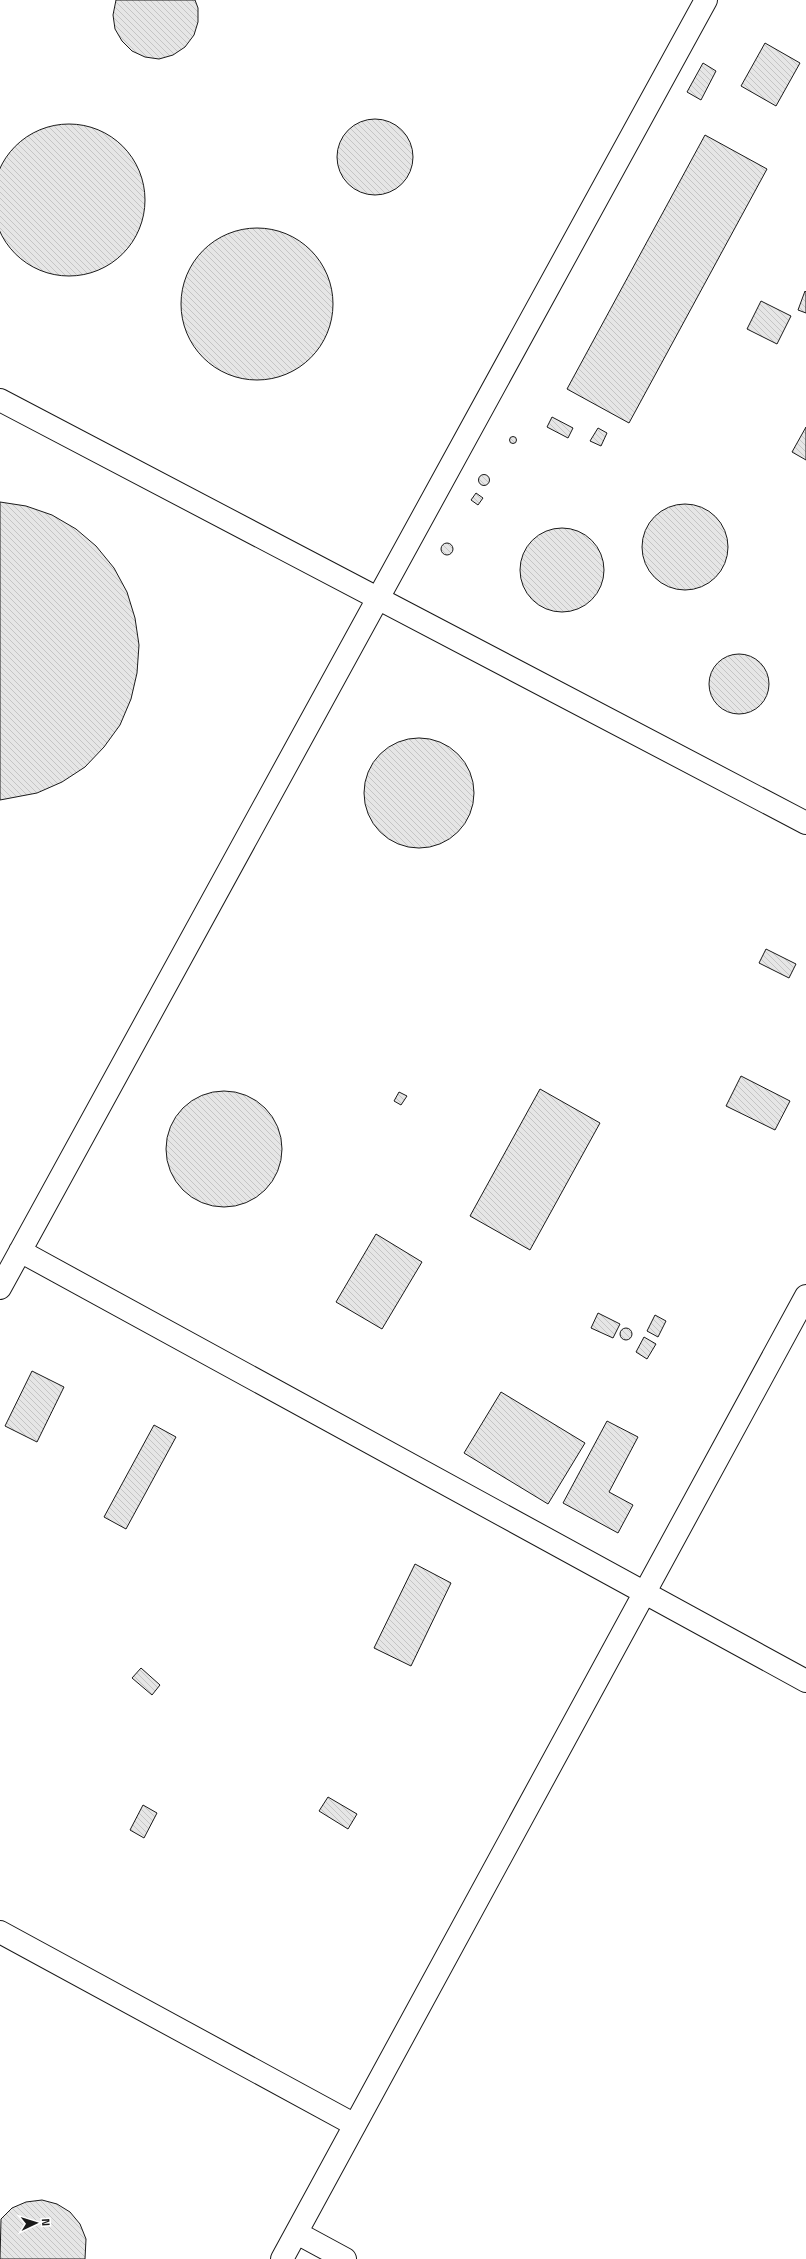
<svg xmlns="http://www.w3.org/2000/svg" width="806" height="2259" font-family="'Titillium Web',sans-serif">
<defs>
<pattern id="building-back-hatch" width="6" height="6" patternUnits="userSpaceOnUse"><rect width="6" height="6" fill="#e6e6e6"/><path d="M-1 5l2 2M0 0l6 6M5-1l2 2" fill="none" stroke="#c5c5c5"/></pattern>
</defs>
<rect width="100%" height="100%" fill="#fff"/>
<!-- building -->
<path fill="url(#building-back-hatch)" stroke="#1a1a1a" d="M116 0H195L198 8V22L194 35 185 47 173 55 159 59 145 57 132 51 122 41 115 29 113 15Z
M765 43 800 63 776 106 741 86Z
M703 63 716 71 701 100 687 92Z
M337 157a38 38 0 1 1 76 0a38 38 0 1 1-76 0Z
M-7 200a76 76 0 1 1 152 0a76 76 0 1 1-152 0Z
M705 135 767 169 629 423 567 389Z
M181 304a76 76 0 1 1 152 0a76 76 0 1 1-152 0Z
M805 291 806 292V313L798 310Z
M761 301 791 316 777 344 747 329Z
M552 417 573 428 568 438 547 427Z
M806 427V460L792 452Z
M598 428 607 433 601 446 590 441Z
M509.5 440a3.5 3.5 0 1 1 7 0a3.5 3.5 0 1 1-7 0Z
M478.5 480a5.5 5.5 0 1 1 11 0a5.5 5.5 0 1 1-11 0Z
M476 493 483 498 478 505 471 500Z
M0 502 26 506 52 515 76 529 96 546 114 568 127 592 135 618 139 645 137 673 131 699 120 725 104 747 85 767 62 782 37 793 0 800Z
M642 547a43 43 0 1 1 86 0a43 43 0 1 1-86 0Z
M520 570a42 42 0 1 1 84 0a42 42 0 1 1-84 0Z
M441 549a6 6 0 1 1 12 0a6 6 0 1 1-12 0Z
M709 684a30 30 0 1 1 60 0a30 30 0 1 1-60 0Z
M364 793a55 55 0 1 1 110 0a55 55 0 1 1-110 0Z
M766 949 796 964 789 978 759 963Z
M741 1076 790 1101 775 1130 726 1106Z
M540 1089 600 1123 530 1250 470 1216Z
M166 1149a58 58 0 1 1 116 0a58 58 0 1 1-116 0Z
M399 1092 407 1096 401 1105 394 1101Z
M376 1234 422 1262 382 1329 336 1302Z
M598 1313 620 1324 613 1338 591 1328Z
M655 1315 666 1321 658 1337 647 1331Z
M620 1334a6 6 0 1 1 12 0a6 6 0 1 1-12 0Z
M644 1337 656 1344 647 1359 636 1352Z
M32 1371 64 1387 37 1442 5 1426Z
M501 1392 585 1443 548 1504 464 1453Z
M607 1421 638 1437 609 1492 633 1505 618 1533 563 1503Z
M154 1425 176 1437 126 1529 104 1517Z
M415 1564 451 1583 411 1666 374 1648Z
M141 1668 160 1685 152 1695 132 1678Z
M328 1797 357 1814 348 1829 319 1811Z
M143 1805 157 1813 144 1838 130 1830Z
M42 2200 57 2204 70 2212 80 2224 86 2239 85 2259H0L1 2219 12 2208 26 2202Z"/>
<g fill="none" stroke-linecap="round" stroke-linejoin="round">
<!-- minor casing -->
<g stroke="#1a1a1a" stroke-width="24">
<path id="minor" d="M0 400 806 823
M20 1251 806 1681
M0 1288 706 0
M0 1932 355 2125
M297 2233 345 2259
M282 2259 806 1296"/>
</g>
<!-- minor -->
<use href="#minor" stroke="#fff" stroke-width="22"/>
</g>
<!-- north arrow -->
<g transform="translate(36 2223) rotate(86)" stroke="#ffffff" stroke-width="3" paint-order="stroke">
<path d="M0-3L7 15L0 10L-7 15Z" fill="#1a1a1a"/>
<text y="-6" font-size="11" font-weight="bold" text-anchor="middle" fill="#1a1a1a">N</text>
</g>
</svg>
